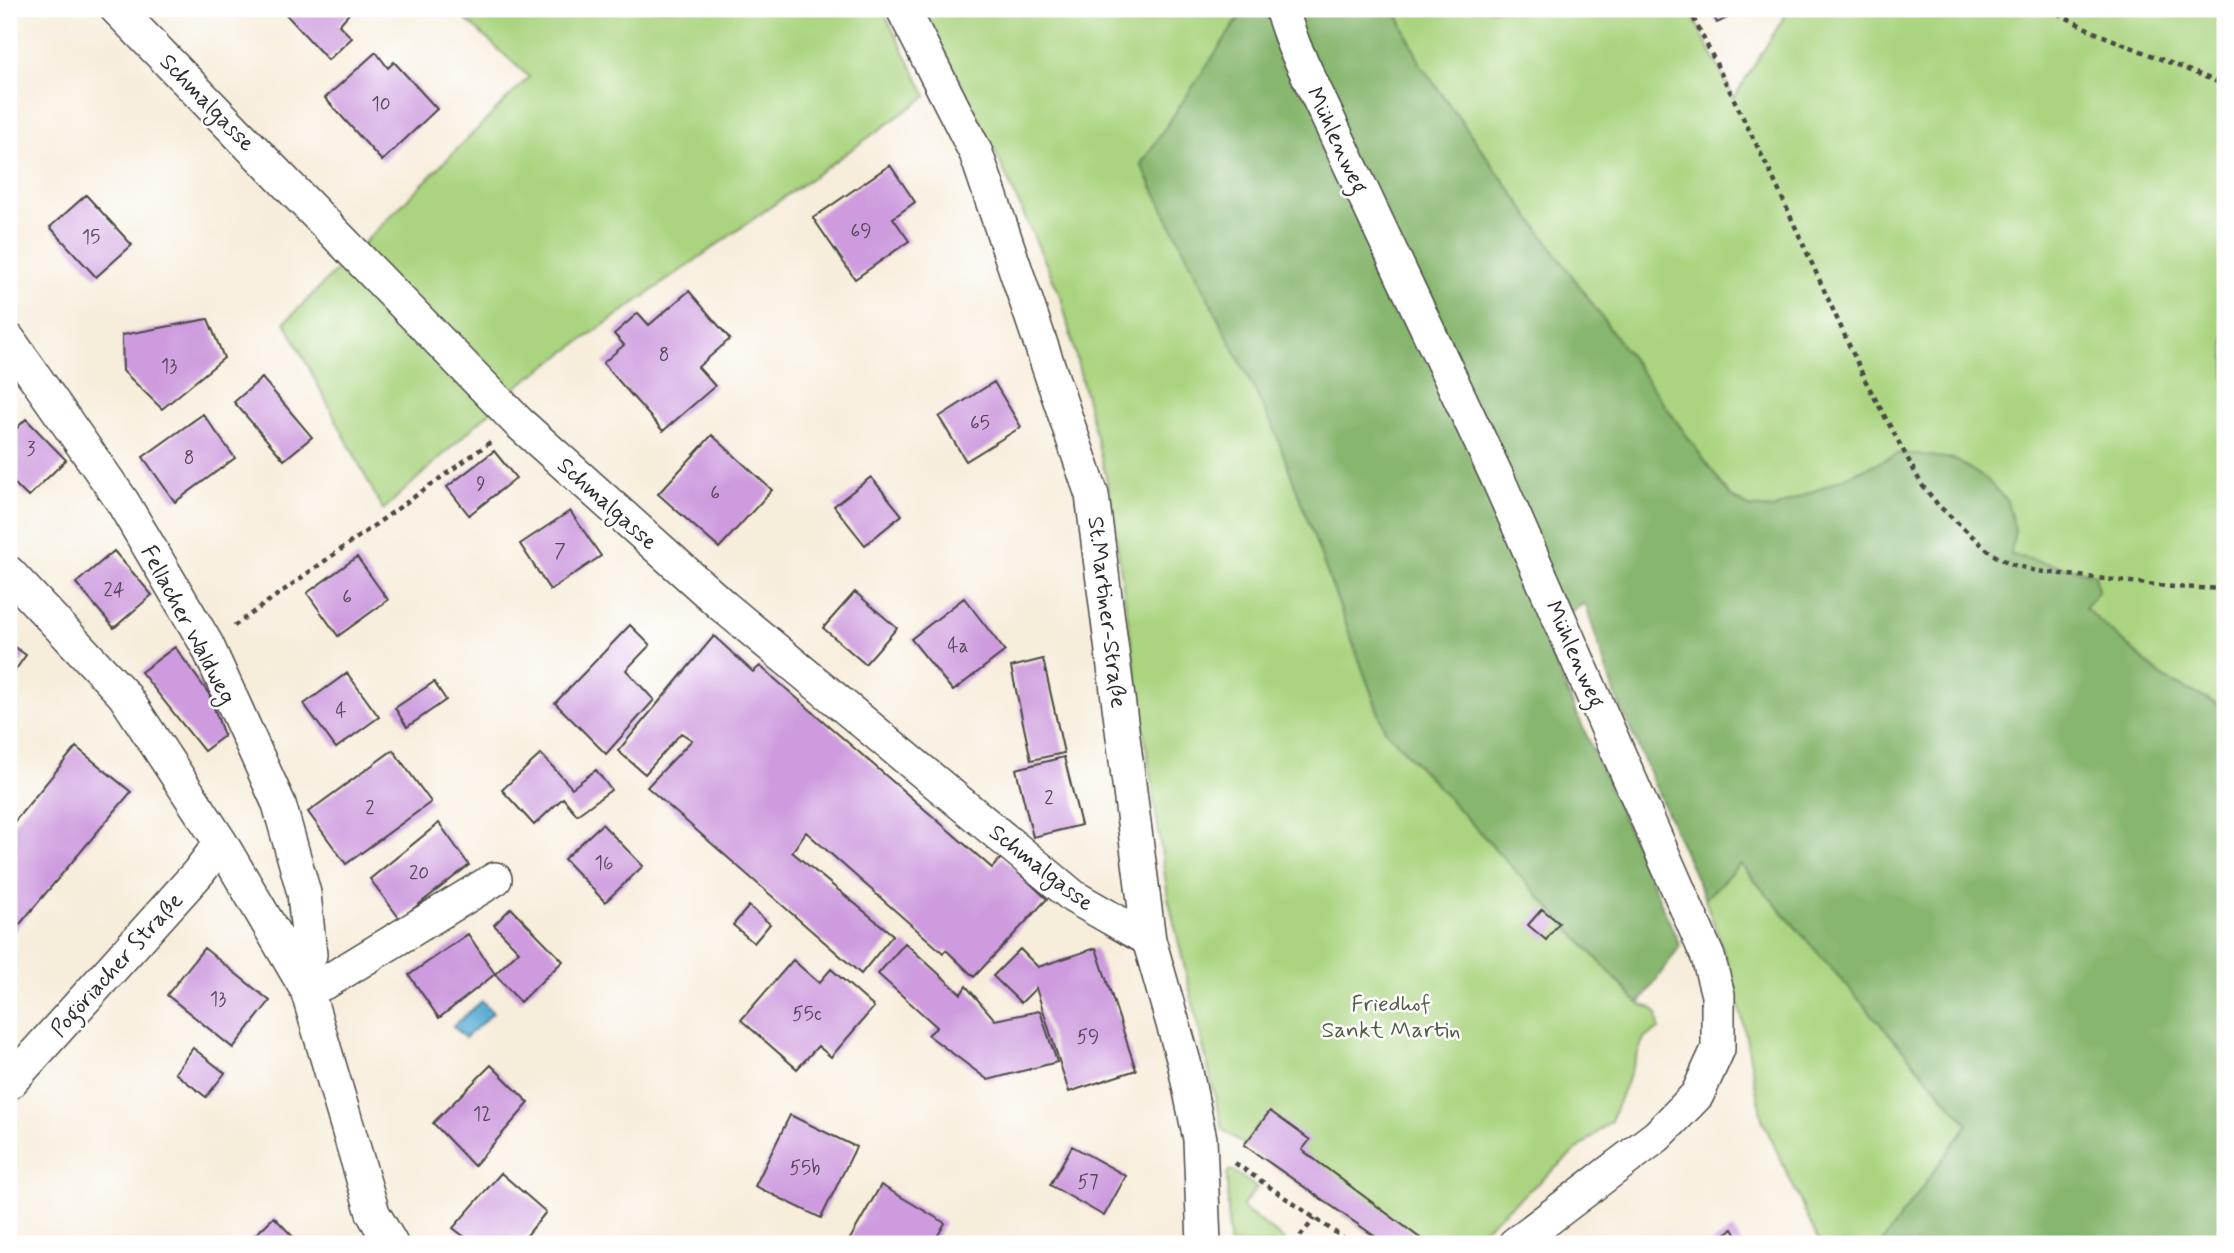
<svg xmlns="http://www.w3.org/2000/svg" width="2234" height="1253" font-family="Mynerve,sans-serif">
<rect width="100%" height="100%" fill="#fff"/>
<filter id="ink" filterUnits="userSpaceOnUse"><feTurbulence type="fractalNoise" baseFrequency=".0143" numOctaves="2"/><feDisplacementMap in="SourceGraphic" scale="14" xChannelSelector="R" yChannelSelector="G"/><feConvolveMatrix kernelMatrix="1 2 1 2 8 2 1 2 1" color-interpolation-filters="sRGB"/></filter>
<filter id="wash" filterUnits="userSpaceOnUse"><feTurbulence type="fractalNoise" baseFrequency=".00686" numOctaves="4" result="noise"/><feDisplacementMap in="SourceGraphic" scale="28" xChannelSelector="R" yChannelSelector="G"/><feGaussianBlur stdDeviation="1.57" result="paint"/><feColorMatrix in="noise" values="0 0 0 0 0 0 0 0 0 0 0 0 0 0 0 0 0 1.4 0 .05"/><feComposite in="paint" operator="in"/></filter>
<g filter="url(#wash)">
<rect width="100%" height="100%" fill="#f7eddb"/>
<!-- green -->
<path fill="#aad47f" stroke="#6a8055" stroke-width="2" d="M454 9H882L927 96 519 385 383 510 285 322 529 77Z
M923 9H1245L1141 164 1275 431 1385 730 1639 1004 1652 1008 1657 1013 1659 1029 1644 1038 1611 1121 1466 1244H1386L1223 1130 1168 897 1109 489 1061 297 995 151Z
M1395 9H1689L1734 98 1789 9H2225V708L2164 678 2084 608 2095 574 2010 555 2015 529 1954 459 1900 453 1773 509 1749 507 1730 496 1421 65Z
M1740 863 1968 1124 1881 1244H1820L1762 1119 1743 1022 1726 959 1705 899Z
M1229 1171H1233L1257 1188 1241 1207 1284 1240 1283 1244H1229L1227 1174Z"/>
<!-- forest -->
<path fill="#87b66e" stroke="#59704c" stroke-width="2" d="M1245 9H1395L1421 65 1730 496 1749 507 1773 509 1900 453 1954 459 1986 479 2007 501 2015 529 2011 555 2095 574 2098 592 2085 608 2164 678 2225 708V1244H1881L1968 1124 1740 864 1705 899 1613 690 1585 603 1540 631 1680 946 1639 1004 1385 730 1275 431 1141 164Z"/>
<!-- water -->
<path fill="#59acd5" stroke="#426c80" stroke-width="2" d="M482 1001 493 1013 465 1038 453 1026Z"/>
<g id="blocks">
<!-- building -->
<path fill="#cd9bde" d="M281 9H353L339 25 352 38 328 60Z
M1710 9H1745L1717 23Z
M376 52 388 68 394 62 437 109 382 161 325 98Z
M890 165 915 202 893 218 909 241 855 279 813 218Z
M86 195 132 245 96 277 50 227Z
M689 291 730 339 698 367 715 386 663 431 603 363 624 345 614 334 638 313 649 325Z
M208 319 224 358 162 409 123 371 122 335Z
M262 378 312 437 284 460 234 402Z
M994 382 1021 427 966 461 939 417Z
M203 414 235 458 175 502 143 457Z
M26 419 66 460 28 497 9 478V436Z
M712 435 772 490 719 548 658 494Z
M494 451 516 478 469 515 447 487Z
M871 477 902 515 865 545 834 506Z
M570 511 601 556 550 590 520 544Z
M114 551 152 595 114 628 76 583Z
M357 557 388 600 338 636 307 593Z
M855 592 897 628 865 664 823 628Z
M964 598 1005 651 953 691 911 639Z
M630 625 650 645 626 670 654 700 606 754 555 703Z
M714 636 753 672 760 666 992 868 1002 857 1047 899 974 977 946 950 943 953 806 832 792 852 893 935 861 974 647 787 692 740 681 733 645 774 618 751Z
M9 643 26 655 9 679Z
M175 647 209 694 224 736 204 751 141 672Z
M1043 659 1064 753 1031 760 1011 667Z
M347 673 379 717 336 748 304 704Z
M434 682 446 700 407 727 395 708Z
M76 747 131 792 9 937V828Z
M393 750 431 802 346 864 308 812Z
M541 754 572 788 596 770 611 790 577 815 563 798 534 825 502 790Z
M1064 757 1081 825 1033 837 1016 769Z
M439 823 469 865 400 919 370 879Z
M602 824 643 866 605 902 564 859Z
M749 906 770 924 754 943 733 925Z
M511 908 563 961 520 1002 495 974 519 951 494 925Z
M1542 909 1559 923 1546 940 1528 925Z
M468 934 495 974 439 1018 409 975Z
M905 943 961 994 966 986 995 1020 1040 1011 1057 1062 988 1080 928 1035 937 1027 878 974Z
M204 948 270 1001 233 1048 167 995Z
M1096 948 1136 1070 1069 1092 1036 988 1021 1003 993 976 1020 949 1038 967Z
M793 960 819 983 831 969 874 1007 831 1057 818 1046 797 1069 741 1020Z
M193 1048 225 1073 206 1097 175 1073Z
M491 1065 529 1103 474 1166 433 1123Z
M1270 1111 1310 1140 1302 1150 1428 1244H1386L1244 1145Z
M790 1115 856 1147 821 1218 755 1186Z
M1072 1146 1126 1176 1104 1216 1050 1185Z
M501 1173 546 1212 520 1244H474L453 1228Z
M881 1185 945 1223 933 1244H847Z
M274 1217 300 1244H246Z
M1733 1229 1742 1244H1709Z"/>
</g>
</g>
<g filter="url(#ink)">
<use href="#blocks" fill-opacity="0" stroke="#4a4845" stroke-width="2"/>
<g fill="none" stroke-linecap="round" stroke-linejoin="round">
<!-- minor casing -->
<g stroke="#4a4845" stroke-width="36">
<path id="minor" d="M117 9 518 422 723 606 1074 897 1149 940
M903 9 976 153 1092 495 1149 940 1184 1062 1200 1139 1204 1244
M1281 9 1294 46 1498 479 1708 957 1718 995V1049L1697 1095 1657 1136 1515 1244
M9 340 122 501 207 645 279 804 304 893 310 955 298 974
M9 573 124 695 221 843 307 990 373 1213 391 1244
M307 990 328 981 495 879
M9 1083 198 873 221 843"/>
</g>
<!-- path -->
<path stroke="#4a4845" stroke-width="4.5" stroke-dasharray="5 5" stroke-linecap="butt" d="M1689 9 1773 178 1865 380 1922 485 1939 506 1992 554 2011 564 2036 571 2174 587 2225 589
M2049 9 2096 33 2225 85
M234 626 492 441
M1235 1163 1352 1244
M1294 1244 1315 1218"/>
<!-- minor -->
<use href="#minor" stroke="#fff" stroke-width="33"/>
</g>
</g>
<g text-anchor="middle" stroke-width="5" stroke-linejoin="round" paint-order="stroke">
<!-- number labels -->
<g font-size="19" fill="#544758">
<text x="381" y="110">10</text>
<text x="861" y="237">69</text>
<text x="91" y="243">15</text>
<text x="664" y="361">8</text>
<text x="169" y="372">13</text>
<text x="980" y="429">65</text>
<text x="31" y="455">3</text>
<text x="189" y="464">8</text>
<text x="481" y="490">9</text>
<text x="715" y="499">6</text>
<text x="560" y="557">7</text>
<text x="114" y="596">24</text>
<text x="347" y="603">6</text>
<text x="958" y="652">4a</text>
<text x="341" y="717">4</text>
<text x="1049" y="804">2</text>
<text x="370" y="814">2</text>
<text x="604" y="869">16</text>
<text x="419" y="879">20</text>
<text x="218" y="1005">13</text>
<text x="807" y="1020">55c</text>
<text x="1088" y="1043">59</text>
<text x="482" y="1120">12</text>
<text x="805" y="1174">55b</text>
<text x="1088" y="1188">57</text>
</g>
<!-- street labels -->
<g font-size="23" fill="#2b2b2b" stroke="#fff">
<text transform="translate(208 102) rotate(46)" y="8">Schmalgasse</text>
<text transform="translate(1338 140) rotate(65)" y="8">Mühlenweg</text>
<text transform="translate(608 503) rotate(42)" y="8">Schmalgasse</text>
<text transform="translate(1108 612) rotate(83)" y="8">St.Martiner-Straße</text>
<text transform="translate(189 624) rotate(62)" y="8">Fellacher Waldweg</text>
<text transform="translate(1576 654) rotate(66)" y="8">Mühlenweg</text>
<text transform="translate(1042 867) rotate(38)" y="8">Schmalgasse</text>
<text transform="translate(116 964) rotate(-48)" y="8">Pogöriacher Straße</text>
</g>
<!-- park labels -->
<g font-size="23" fill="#515e44" stroke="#fff">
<text x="1391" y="1011">Friedhof<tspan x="1391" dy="26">Sankt Martin</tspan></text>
</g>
</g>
<!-- margin -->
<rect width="2234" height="1253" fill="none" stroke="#fff" stroke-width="35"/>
</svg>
